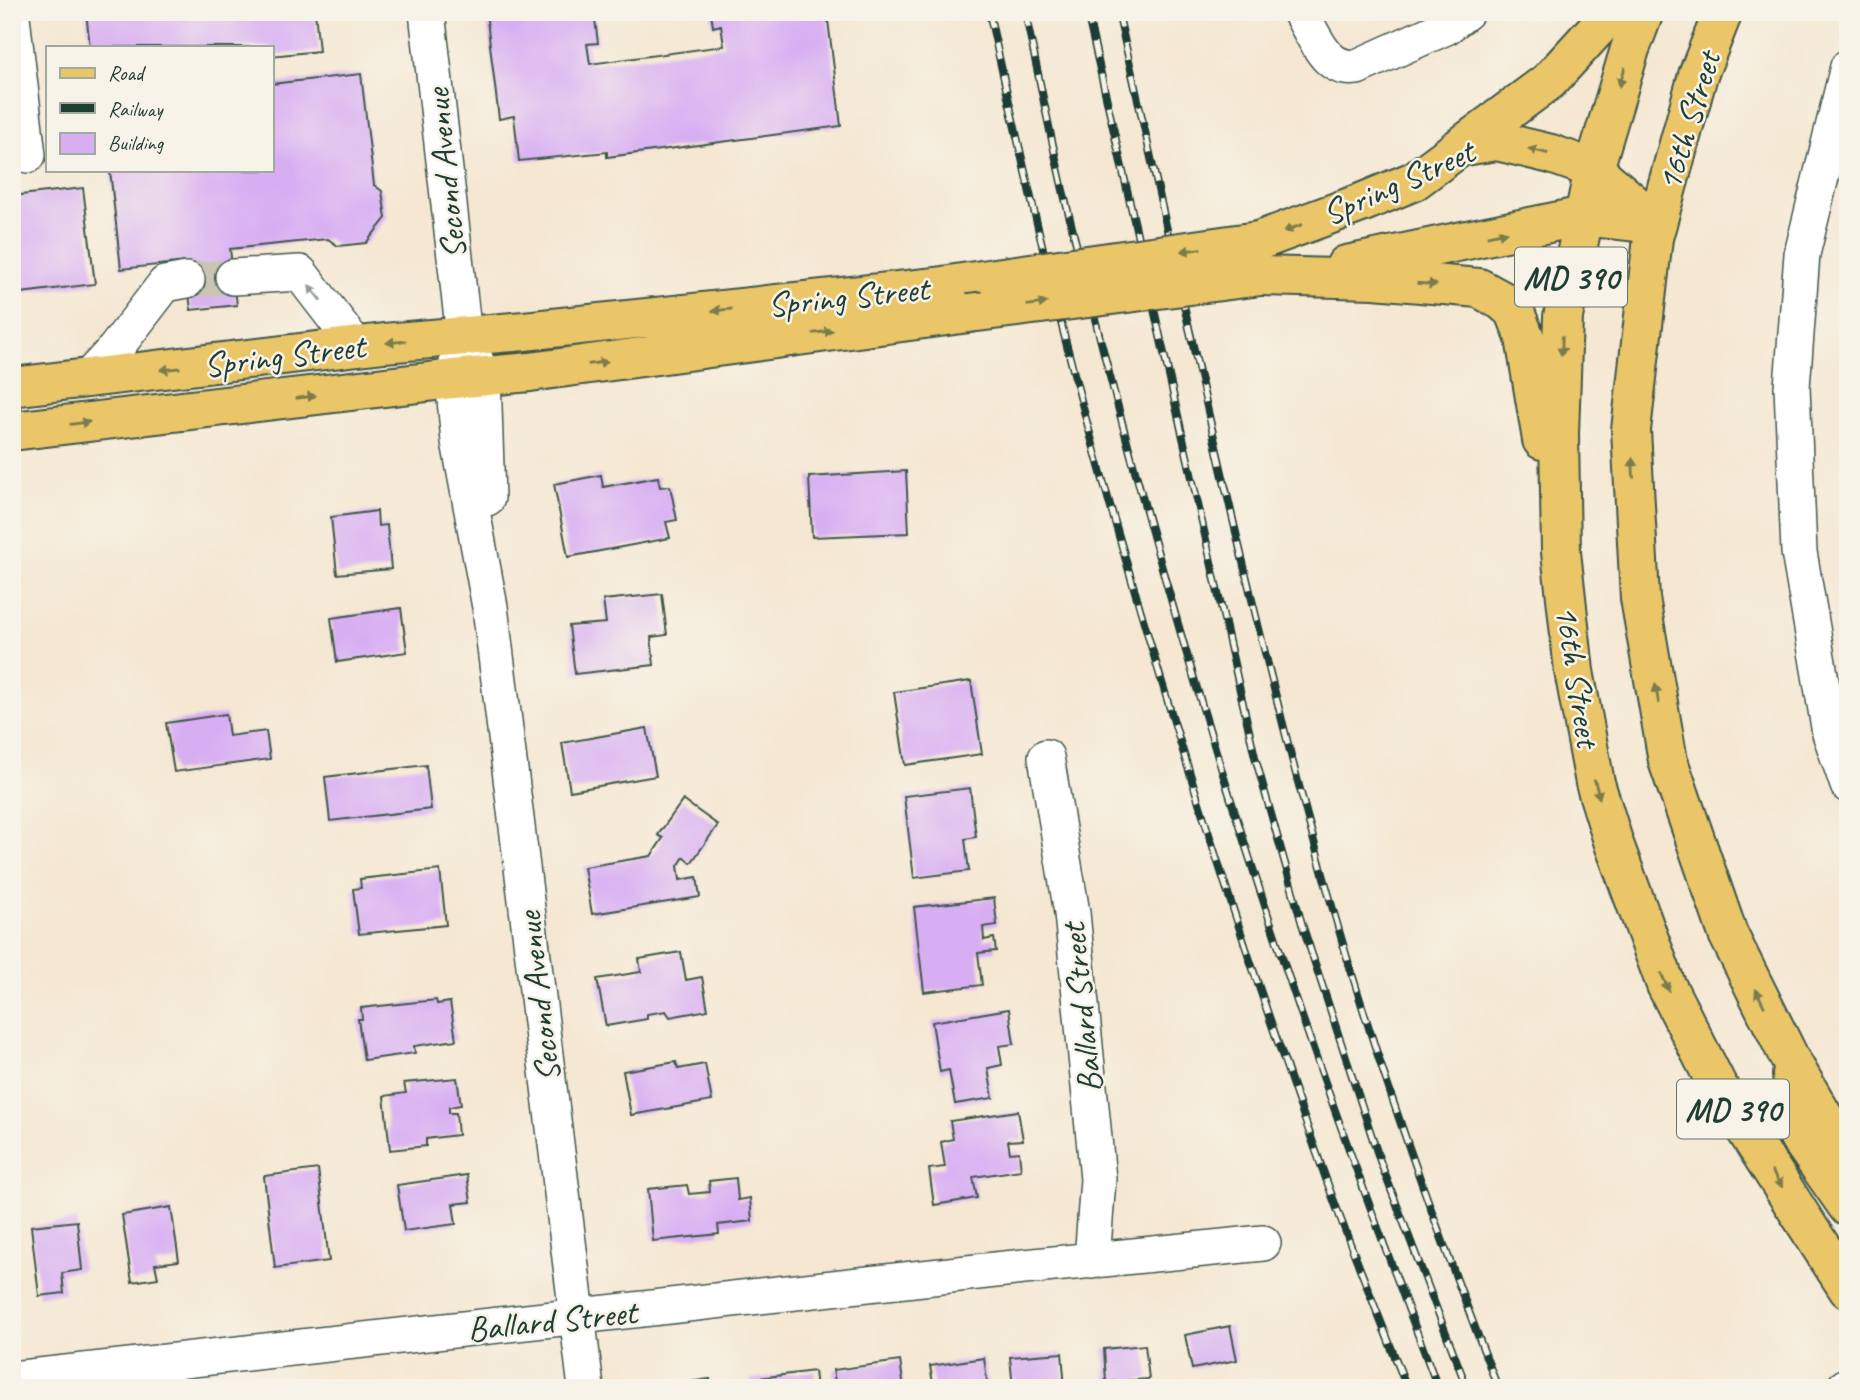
<svg xmlns="http://www.w3.org/2000/svg" width="1860" height="1400" font-family="Caveat,sans-serif">
<rect width="100%" height="100%" fill="#f7f3e8"/>
<filter id="ink" filterUnits="userSpaceOnUse"><feTurbulence type="fractalNoise" baseFrequency=".0143" numOctaves="2"/><feDisplacementMap in="SourceGraphic" scale="14" xChannelSelector="R" yChannelSelector="G"/><feConvolveMatrix kernelMatrix="1 2 1 2 8 2 1 2 1" color-interpolation-filters="sRGB"/></filter>
<filter id="wash" filterUnits="userSpaceOnUse"><feTurbulence type="fractalNoise" baseFrequency=".00686" numOctaves="4" result="noise"/><feDisplacementMap in="SourceGraphic" scale="28" xChannelSelector="R" yChannelSelector="G"/><feGaussianBlur stdDeviation="1.57" result="paint"/><feColorMatrix in="noise" values="0 0 0 0 0 0 0 0 0 0 0 0 0 0 0 0 0 1.4 0 .05"/><feComposite in="paint" operator="in"/></filter>
<g filter="url(#wash)">
<rect width="100%" height="100%" fill="#f5e7d2"/>
<g id="blocks">
<!-- building -->
<path fill="#d8aef3" d="M86 12H315L319 51 271 56V47H90Z
M486 12H594L598 43 587 44 590 64 724 46 721 25 713 27 711 12H827L841 126 607 157V152L519 161 514 116 499 119Z
M361 74 374 185 382 191 386 218 366 243 338 246 328 239 230 249 237 305 191 310 185 262 121 269 110 170H271V84Z
M83 188 95 284 12 294V196Z
M906 471 909 533 812 537 809 477Z
M601 475 603 487 658 477 660 487 670 486 677 520 666 522 670 538 568 557 554 484Z
M377 511 378 526 387 525 391 569 337 574 331 517Z
M662 594 667 635 651 637 654 665 575 674 569 626 606 623 603 600Z
M401 608 407 652 337 662 331 618Z
M971 681 982 754 905 765 894 692Z
M226 714 229 736 266 731 270 759 174 772 166 723Z
M647 728 656 776 570 791 562 743Z
M426 765 431 809 330 821 325 777Z
M970 788 976 837 965 839 969 871 914 878 904 796Z
M683 800 718 825 691 863 684 857 678 866 680 880 697 877 700 897 592 914 584 867 651 856 663 838 658 835Z
M440 870 446 925 359 934 353 889 361 888 360 879Z
M994 898 997 925 983 927 984 940 994 938 996 951 978 953 982 985 924 992 914 907Z
M681 952 686 980 702 977 708 1010 670 1017 666 1011 647 1014V1019L606 1026 597 979 641 972 639 959Z
M436 1000 437 1004 450 1002 456 1040 414 1046 415 1053 364 1060 358 1019H362L361 1008Z
M1009 1009 1014 1044 999 1046 1002 1065 988 1068 993 1098 955 1104 949 1070 940 1072 932 1022Z
M676 1062 678 1069 705 1064 712 1101 631 1115 623 1071Z
M457 1078 461 1105 449 1107V1113H456L458 1135 426 1139V1146L390 1150 384 1096 406 1093 404 1083Z
M1018 1111 1023 1140 1008 1141 1010 1153 1019 1152 1021 1170 973 1177 977 1198 934 1205 929 1169 945 1167 941 1142 953 1139 950 1121Z
M318 1169 329 1261 275 1268 264 1176Z
M467 1175 471 1202 453 1204 456 1224 404 1231 397 1185Z
M736 1178 738 1200 750 1198 752 1221 718 1225 719 1234 653 1241 648 1189 687 1185 689 1194 710 1192 709 1181Z
M171 1207 179 1261 155 1264 158 1278 132 1282 122 1215Z
M77 1221 82 1270 62 1273 64 1293 39 1296 31 1226Z
M1230 1326 1237 1360 1192 1369 1185 1335Z
M1145 1345 1149 1379 1106 1382 1104 1349Z
M1062 1353 1065 1388H1013L1010 1357Z
M984 1358 988 1388H934L930 1366Z
M900 1361 904 1388H836L833 1370Z
M814 1371 816 1388H752L751 1379Z
M710 1379 711 1388H662V1386Z"/>
</g>
</g>
<g filter="url(#ink)">
<use href="#blocks" fill-opacity="0" stroke="#3f564c" stroke-width="2"/>
<g fill="none" stroke-linecap="round" stroke-linejoin="round">
<!-- minor-tunnel -->
<path stroke="#cac5b2" stroke-width="35" stroke-dasharray="35 18" stroke-linecap="butt" d="M187 280 233 277"/>
<!-- minor casing -->
<g stroke="#3f564c" stroke-width="38">
<path id="minor" d="M427 12 464 336 483 376 487 498
M1300 12C1315 36 1325 72 1357 67L1446 27 1466 12
M12 17 28 155
M1848 67 1802 254 1792 387 1799 552 1830 733 1848 785
M233 277 300 273 357 347
M464 336 453 379 459 441 490 607 586 1388
M88 378 115 349 165 284 187 280
M1046 757 1072 913 1098 1179 1092 1261
M12 1379 995 1270 1263 1243
M1844 1388 1848 1385"/>
</g>
<!-- major casing -->
<g stroke="#3f564c" stroke-width="42">
<path id="major" d="M1644 12 1630 49 1594 169 1563 317 1559 434 1561 552 1574 671 1595 783 1614 844 1666 985 1717 1085 1848 1289
M1723 12 1698 75 1653 238 1631 430 1640 598 1668 761 1728 934 1790 1059 1834 1135 1848 1152
M1464 146 1497 141 1551 154 1594 169 1657 224
M1258 241 1361 203 1414 181 1549 81 1612 12
M1346 265 1583 216 1657 224
M1261 276 1374 279 1479 288 1501 300 1515 312 1525 338 1542 440
M12 387 384 343 524 331 936 287 995 278
M12 431 453 379 530 372 969 313
M1792 1075 1799 1137 1848 1207"/>
</g>
<!-- minor -->
<use href="#minor" stroke="#fff" stroke-width="35"/>
<!-- major -->
<use href="#major" stroke="#eac669" stroke-width="38"/>
<!-- rail casing -->
<g stroke="#1f3d34" stroke-width="8">
<path id="rail" d="M989 12C1021 156 1053 299 1092 441 1161 689 1238 936 1326 1179 1351 1249 1380 1318 1407 1388
M1025 12C1039 76 1051 140 1066 203 1126 448 1194 693 1274 933 1324 1086 1381 1237 1438 1388
M1087 12 1255 757 1302 924 1380 1161 1467 1388
M1118 12C1187 313 1249 616 1334 913 1380 1074 1438 1232 1498 1388"/>
</g>
<!-- rail -->
<use href="#rail" stroke="#f7f3e8" stroke-width="5" stroke-dasharray="16" stroke-linecap="butt"/>
<!-- major-bridge casing -->
<g stroke="#3f564c" stroke-width="42" stroke-linecap="butt">
<path id="major-bridge" d="M995 278 1258 241
M969 313 1261 276"/>
</g>
<!-- major-bridge -->
<use href="#major-bridge" stroke="#eac669" stroke-width="38"/>
</g>
<!-- one-way arrows -->
<defs><path id="oneway-solid" d="M-6-.8H1V-3.2L6.5 0L1 3.2V.8H-6Z" transform="scale(1.75)"/></defs>
<g fill="#7a7b4c">
<use href="#oneway-solid" transform="translate(1622 77) rotate(107)"/>
<use href="#oneway-solid" transform="translate(1538 151) rotate(-166)"/>
<use href="#oneway-solid" transform="translate(1293 228) rotate(160)"/>
<use href="#oneway-solid" transform="translate(1497 234) rotate(-12)"/>
<use href="#oneway-solid" transform="translate(1191 250) rotate(172)"/>
<use href="#oneway-solid" transform="translate(1427 284) rotate(4)"/>
<use href="#oneway-solid" transform="translate(1037 304) rotate(-7)"/>
<use href="#oneway-solid" transform="translate(722 310) rotate(174)"/>
<use href="#oneway-solid" transform="translate(823 332) rotate(-8)"/>
<use href="#oneway-solid" transform="translate(396 342) rotate(175)"/>
<use href="#oneway-solid" transform="translate(1562 346) rotate(92)"/>
<use href="#oneway-solid" transform="translate(598 363) rotate(-8)"/>
<use href="#oneway-solid" transform="translate(170 369) rotate(174)"/>
<use href="#oneway-solid" transform="translate(306 397) rotate(-7)"/>
<use href="#oneway-solid" transform="translate(80 423) rotate(-7)"/>
<use href="#oneway-solid" transform="translate(1633 468) rotate(-93)"/>
<use href="#oneway-solid" transform="translate(1657 694) rotate(-100)"/>
<use href="#oneway-solid" transform="translate(1597 789) rotate(75)"/>
<use href="#oneway-solid" transform="translate(1665 982) rotate(67)"/>
<use href="#oneway-solid" transform="translate(1760 998) rotate(-116)"/>
<use href="#oneway-solid" transform="translate(1777 1179) rotate(57)"/>
</g>
<use fill="#8f9e9a" href="#oneway-solid" transform="translate(315 293) rotate(-128)"/>
</g>
<g text-anchor="middle" stroke-width="5" stroke-linejoin="round" paint-order="stroke">
<!-- shield labels -->
<g fill="#f7f3e8" stroke="#60746a" stroke-width="2">
<rect x="1515" y="247.5" width="112" height="59" rx="5"/>
<rect x="1677" y="1079.5" width="112" height="59" rx="5"/>
</g>
<g font-size="33" font-weight="bold" fill="#1f3d34">
<text x="1571" y="289">MD 390</text>
<text x="1733" y="1121">MD 390</text>
</g>
<!-- street labels -->
<g font-size="35" fill="#1f3d34" stroke="#f7f3e8">
<text transform="translate(1688 121) rotate(-73)" y="12">16th Street</text>
<text transform="translate(445 174) rotate(-96)" y="12">Second Avenue</text>
<text transform="translate(1398 182) rotate(-24)" y="12">Spring Street</text>
<text transform="translate(848 296) rotate(-6)" y="12">Spring Street</text>
<text transform="translate(284 355) rotate(-7)" y="12">Spring Street</text>
<text transform="translate(1578 676) rotate(81)" y="12">16th Street</text>
<text transform="translate(538 997) rotate(-97)" y="12">Second Avenue</text>
<text transform="translate(1081 1008) rotate(-96)" y="12">Ballard Street</text>
<text transform="translate(552 1320) rotate(-6)" y="12">Ballard Street</text>
</g>
</g>
<!-- margin -->
<rect width="1860" height="1400" fill="none" stroke="#f7f3e8" stroke-width="42"/>
<!-- legend -->
<rect x="46" y="46" width="228" height="126" fill="#f7f3e8" stroke="#a1aaa0" stroke-width="2"/>
<rect x="60" y="68" width="35" height="10" fill="#eac669" stroke="#a1aaa0" stroke-width="2"/>
<text x="108" y="80" font-size="21" fill="#1f3d34">Road</text>
<rect x="60" y="103" width="35" height="10" fill="#1f3d34" stroke="#a1aaa0" stroke-width="2"/>
<text x="108" y="116" font-size="21" fill="#1f3d34">Railway</text>
<rect x="60" y="133" width="35" height="21" fill="#d8aef3" stroke="#a1aaa0" stroke-width="2"/>
<text x="108" y="150" font-size="21" fill="#1f3d34">Building</text>
</svg>
